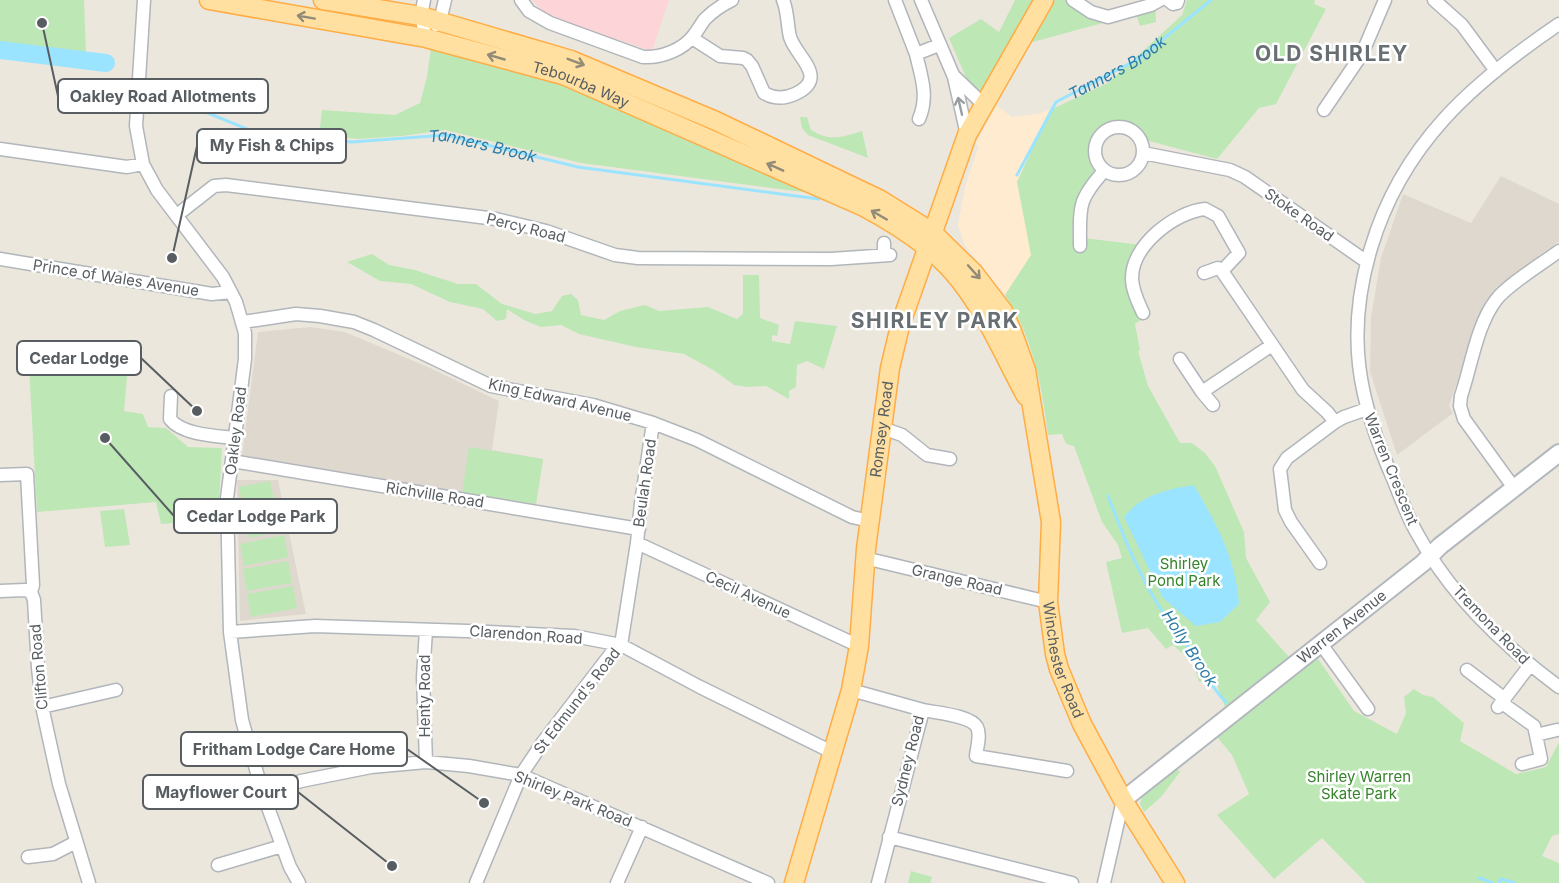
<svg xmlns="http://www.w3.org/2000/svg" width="1559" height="883" font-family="Inter,sans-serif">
<rect width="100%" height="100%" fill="#ece7dd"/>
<!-- commercial -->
<path fill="#ffecd0" d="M996 105 1012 117 1038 114 1050 110 1017 182 1032 255 1005 295 964 244 958 225 965 187 979 146 976 144Z"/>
<!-- education -->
<path fill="#dfd8ce" d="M1501 176 1559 204V241L1497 287 1485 302 1449 406 1453 413 1397 455 1370 372 1371 317 1381 258 1403 194 1471 223Z
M310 327 345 332 428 367 499 401 492 450 543 459 536 504 277 463 242 455 258 332Z
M237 480H278L306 614 240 621Z"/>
<!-- medical -->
<path fill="#fdd5d8" d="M532 0H669L652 51 549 17Z"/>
<!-- green -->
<path fill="#bee7b6" d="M0 0H84L86 56 0 46Z
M1015 0H1034L982 91 978 92 971 89 949 38 981 19 999 32Z
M1055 0H1073L1108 17 1155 2 1156 22 1140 26 1136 14 1029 43Z
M1187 0H1315L1314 4 1326 9 1276 104 1259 108 1217 159 1149 141 1131 127 1117 123C1103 128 1091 136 1092 153 1092 159 1096 165 1094 171 1092 179 1084 184 1080 190 1073 203 1075 223 1075 237L1142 245 1134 257 1142 319 1135 324 1140 350 1138 351 1148 386 1180 443H1192L1205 453 1215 466 1244 532 1246 558 1270 602 1256 620 1290 658 1236 706 1225 707 1215 680 1199 682 1193 663 1173 645 1166 649 1148 628 1122 633 1106 562 1122 558 1118 545 1102 522 1074 446 1066 444 1062 434 1048 435C1042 385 1033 338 1005 295L1031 255 1017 182 1050 110 1108 83 1182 15Z
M431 48 561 80 826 195 581 163 445 130 402 136 358 139 319 135 322 110 395 115 420 103 427 77Z
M800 117H807L811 130C831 142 841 137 862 131L868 158 808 135 802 128Z
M372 254 389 265 415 270 458 284H476L502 304 535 314 552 311 562 296 571 294 578 300 581 315 604 320 620 311 645 305 659 311 708 307 737 319 743 314V275H759L760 318 779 325 777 336 772 335V341L790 344 795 321 837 326 824 369 807 361 797 365 796 387 789 391V399L766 386 748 387 734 385 715 371 684 354 636 347 579 334 561 325 541 327 524 320 507 309 506 319 497 321 483 309 450 302 411 284 380 281 347 262Z
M50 342 129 354 124 411 143 414 148 427 166 428 188 447 222 448 218 520 161 524 156 502 37 512 28 348Z
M469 447 543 459 536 504 462 493Z
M270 481 281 531 249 538 239 487Z
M124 509 130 545 105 547 100 511Z
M284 535 288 557 244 566 240 544Z
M288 561 292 583 247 591 243 569Z
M293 586 297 608 251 617 247 594Z
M1314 653 1354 711 1397 734 1406 713 1404 697 1414 689 1423 695 1433 697 1464 723 1460 741 1516 774 1546 767 1559 742V834L1552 836 1542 856 1559 863V883H1366L1322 838 1274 879 1217 815 1249 794 1232 755 1217 737Z
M1177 769 1180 772 1161 797 1144 812 1140 804 1142 796Z
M911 871 932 877 930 883H908Z"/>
<!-- water -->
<path fill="#9be4ff" d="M1194 485C1216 524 1236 558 1239 604L1220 622 1196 626 1163 598 1124 517C1141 495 1168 489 1194 485Z"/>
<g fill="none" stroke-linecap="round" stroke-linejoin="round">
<!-- stream -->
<g stroke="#9be4ff" stroke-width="3">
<path id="s1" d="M151 90 262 135 352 142 446 135 578 167 819 199"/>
<path id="s2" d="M1017 175 1056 102 1140 58 1211 0"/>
<path d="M1108 496C1123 535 1138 573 1160 608 1171 625 1184 640 1195 657 1205 672 1212 689 1226 702"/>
<path d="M1479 878 1493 883"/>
<path d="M1499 883 1501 879 1515 883"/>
</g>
<!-- river -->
<path stroke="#9be4ff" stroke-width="18" d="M0 50 106 63"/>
<!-- street casing -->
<g stroke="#b1b6bb" stroke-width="15">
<path id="street" d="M144 0 136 126 143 164 157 190 223 277 236 302 245 333V359L227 498 230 632 242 720 263 794 290 867 299 883
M424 0 421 16 426 38
M521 0 529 11 550 23 643 57C661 58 683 50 694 35 698 30 701 24 705 19 713 11 722 5 732 0
M895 0 916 54
M921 0 954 77 967 135
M1073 0 1091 12 1108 17 1151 5 1160 0
M1168 0 1173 4 1177 3 1178 0
M1434 0 1462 25 1496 71
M1559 24C1472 83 1402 144 1371 248 1345 335 1358 400 1394 481 1401 499 1408 518 1418 535 1451 596 1504 646 1559 687
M436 25 440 21 445 0
M692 38 720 56 743 58 747 60 752 66 764 93C774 99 784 99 795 94 830 78 796 57 790 37 787 24 788 12 783 0
M955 77 983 104
M1324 110 1362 54 1385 0
M919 119C929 96 921 76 916 54L939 45
M1095 151a24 24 0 1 1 48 0a24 24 0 1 1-48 0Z
M0 149 127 167 143 164
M1143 153 1230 170 1245 177 1367 262
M177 215 214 186 226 185 496 219 546 231 615 255 638 258 831 259 890 255
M1080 246C1080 207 1077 201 1104 171
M884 255V243
M0 259 212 294 231 292
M1204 273 1218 268 1222 271 1303 390 1327 412 1335 422
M1143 313C1138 302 1132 290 1132 278 1132 245 1175 212 1205 209L1218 216 1239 253 1222 271
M243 322 296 314 320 316 354 322 374 330 491 386 593 405 653 423 697 440 852 517 870 521
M1180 359 1202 392 1213 405
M1202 392 1272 345
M171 396 170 419C182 435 217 436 235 438
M882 428 902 435 927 455 950 459
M232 461 639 529
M0 475 27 474 33 585 31 592 34 600 38 668 43 711 59 784 89 883
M1514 488 1464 419 1460 406 1461 396C1471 367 1477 324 1496 300 1507 285 1543 263 1559 251
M637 543 859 646
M865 560H873L1048 602
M1320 563 1291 522 1285 510 1280 469 1287 458 1335 422 1344 417 1367 409
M0 591 25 590 31 592
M426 630 423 677 426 762
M230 632 315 626 467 631 574 636 621 645 700 687 832 752
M1321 644 1368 709
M1467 670 1505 699
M851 690 923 710 878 883
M1502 703 1534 726 1536 735 1557 730
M42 707 116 690
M1498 707 1530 665
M923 710C936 713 970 715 977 727 981 735 977 747 976 756L1067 771
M1522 764 1541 759 1536 735
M263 794 301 781 371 767 426 762 469 766 521 775 768 883
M889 837 1072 883
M28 857 53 854 76 842
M218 865 282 846
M476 883 521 775 543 742 613 651 621 645 637 543 641 503 653 423
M617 883 642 827
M1104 883 1123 800"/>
</g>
<!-- secondary casing -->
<g stroke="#b2b8bd" stroke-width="20">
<g id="secondary">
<path id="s3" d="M1123 800 1423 563 1440 546 1559 453"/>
</g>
</g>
<!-- primary casing -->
<g stroke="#ffac44" stroke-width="21">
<g id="primary">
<path id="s4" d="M209 0 426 38 563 75 864 207C896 224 929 245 953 272 985 309 1003 354 1026 396"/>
<path id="s5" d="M323 0 421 16 571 60 716 121 879 199 932 232 974 273 1003 311 1012 331 1026 370 1051 522 1048 602 1055 654 1059 669 1082 724 1123 800 1175 883"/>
<path id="s6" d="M794 883 851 690 859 646 866 549 890 368 900 326 967 135 1044 0"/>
</g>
</g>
<!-- street -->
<use href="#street" stroke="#fff" stroke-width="12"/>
<!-- secondary -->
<use href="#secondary" stroke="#fff" stroke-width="16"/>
<!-- primary -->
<use href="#primary" stroke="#ffe0a0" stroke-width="18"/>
</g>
<!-- one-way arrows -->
<defs><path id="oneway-shaft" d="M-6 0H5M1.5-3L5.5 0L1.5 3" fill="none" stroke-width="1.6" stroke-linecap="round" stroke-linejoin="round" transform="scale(1.5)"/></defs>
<g stroke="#928b77">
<use href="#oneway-shaft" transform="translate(306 17) rotate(-170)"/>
<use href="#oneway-shaft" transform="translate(496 57) rotate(-164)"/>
<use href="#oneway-shaft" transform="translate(576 62) rotate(21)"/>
<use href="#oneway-shaft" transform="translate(775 167) rotate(-156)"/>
<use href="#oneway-shaft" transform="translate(879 215) rotate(-150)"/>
<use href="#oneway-shaft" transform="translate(974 272) rotate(48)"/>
</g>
<use stroke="#9a9ea0" href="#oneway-shaft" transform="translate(960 106) rotate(-103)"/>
<g text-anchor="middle" stroke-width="5" stroke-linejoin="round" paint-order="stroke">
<!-- street labels -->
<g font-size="15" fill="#575d61" stroke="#fff">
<text dy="5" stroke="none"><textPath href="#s4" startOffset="382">Tebourba Way</textPath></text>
<text transform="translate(1299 215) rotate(35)" y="5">Stoke Road</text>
<text transform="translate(526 228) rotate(14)" y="5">Percy Road</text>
<text transform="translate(116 278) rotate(9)" y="5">Prince of Wales Avenue</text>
<text transform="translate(560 400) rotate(13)" y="5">King Edward Avenue</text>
<text dy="5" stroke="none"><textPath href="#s6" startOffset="464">Romsey Road</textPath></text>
<text transform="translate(236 431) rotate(-83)" y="5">Oakley Road</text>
<text transform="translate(1391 469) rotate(68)" y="5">Warren Crescent</text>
<text transform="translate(645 483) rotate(-82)" y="5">Beulah Road</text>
<text transform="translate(435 495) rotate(9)" y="5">Richville Road</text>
<text transform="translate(957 580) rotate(13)" y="5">Grange Road</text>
<text transform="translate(748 595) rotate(25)" y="5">Cecil Avenue</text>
<text transform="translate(1491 625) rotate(46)" y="5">Tremona Road</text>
<text dy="5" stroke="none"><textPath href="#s3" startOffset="279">Warren Avenue</textPath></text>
<text transform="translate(526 635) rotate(4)" y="5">Clarendon Road</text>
<text dy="5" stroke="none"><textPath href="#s5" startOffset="1120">Winchester Road</textPath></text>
<text transform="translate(39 667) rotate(-95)" y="5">Clifton Road</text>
<text transform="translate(425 696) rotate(-90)" y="5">Henty Road</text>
<text transform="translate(577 701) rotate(-52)" y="5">St Edmund's Road</text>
<text transform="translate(908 761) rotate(-76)" y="5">Sydney Road</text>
<text transform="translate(573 799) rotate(22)" y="5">Shirley Park Road</text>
</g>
<!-- park labels -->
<g font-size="15" fill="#36842c" stroke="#fff">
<text x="1184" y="569">Shirley<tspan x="1184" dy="17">Pond Park</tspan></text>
<text x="1359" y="782">Shirley Warren<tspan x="1359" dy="17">Skate Park</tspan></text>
</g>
<!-- water labels -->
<g font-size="16" font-style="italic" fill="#2c7ca7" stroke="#fff">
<text dy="6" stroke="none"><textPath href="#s2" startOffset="153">Tanners Brook</textPath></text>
<text dy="6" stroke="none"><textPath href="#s1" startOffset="342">Tanners Brook</textPath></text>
<text transform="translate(1190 648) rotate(57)" y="6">Holly Brook</text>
</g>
<!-- district labels -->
<g font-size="21" font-weight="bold" letter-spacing="1.5" fill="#686f73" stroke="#fff">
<text x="1332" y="61">OLD SHIRLEY</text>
<text x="935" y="328">SHIRLEY PARK</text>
</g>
</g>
<!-- callouts -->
<path fill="none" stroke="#575d61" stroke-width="2" d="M42 23L58 96M172 258L197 146M197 411L141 358M105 438L174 516M484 803L407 749M392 866L298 792"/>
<g fill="#575d61" stroke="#fff" stroke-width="2">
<circle cx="42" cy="23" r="6"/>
<circle cx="172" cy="258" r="6"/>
<circle cx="197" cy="411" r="6"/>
<circle cx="105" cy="438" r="6"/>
<circle cx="484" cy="803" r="6"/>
<circle cx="392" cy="866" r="6"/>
</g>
<g fill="#fff" stroke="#575d61" stroke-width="2">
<rect x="58" y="79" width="210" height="34" rx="6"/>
<rect x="197" y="129" width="149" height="34" rx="6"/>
<rect x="17" y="341" width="124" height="34" rx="6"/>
<rect x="174" y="499" width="163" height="34" rx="6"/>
<rect x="181" y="732" width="226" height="34" rx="6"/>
<rect x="143" y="775" width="155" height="34" rx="6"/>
</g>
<g font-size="16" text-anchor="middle" font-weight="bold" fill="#575d61">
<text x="163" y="102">Oakley Road Allotments</text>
<text x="272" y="151">My Fish &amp; Chips</text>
<text x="79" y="364">Cedar Lodge</text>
<text x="256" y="522">Cedar Lodge Park</text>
<text x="294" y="755">Fritham Lodge Care Home</text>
<text x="221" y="798">Mayflower Court</text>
</g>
</svg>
